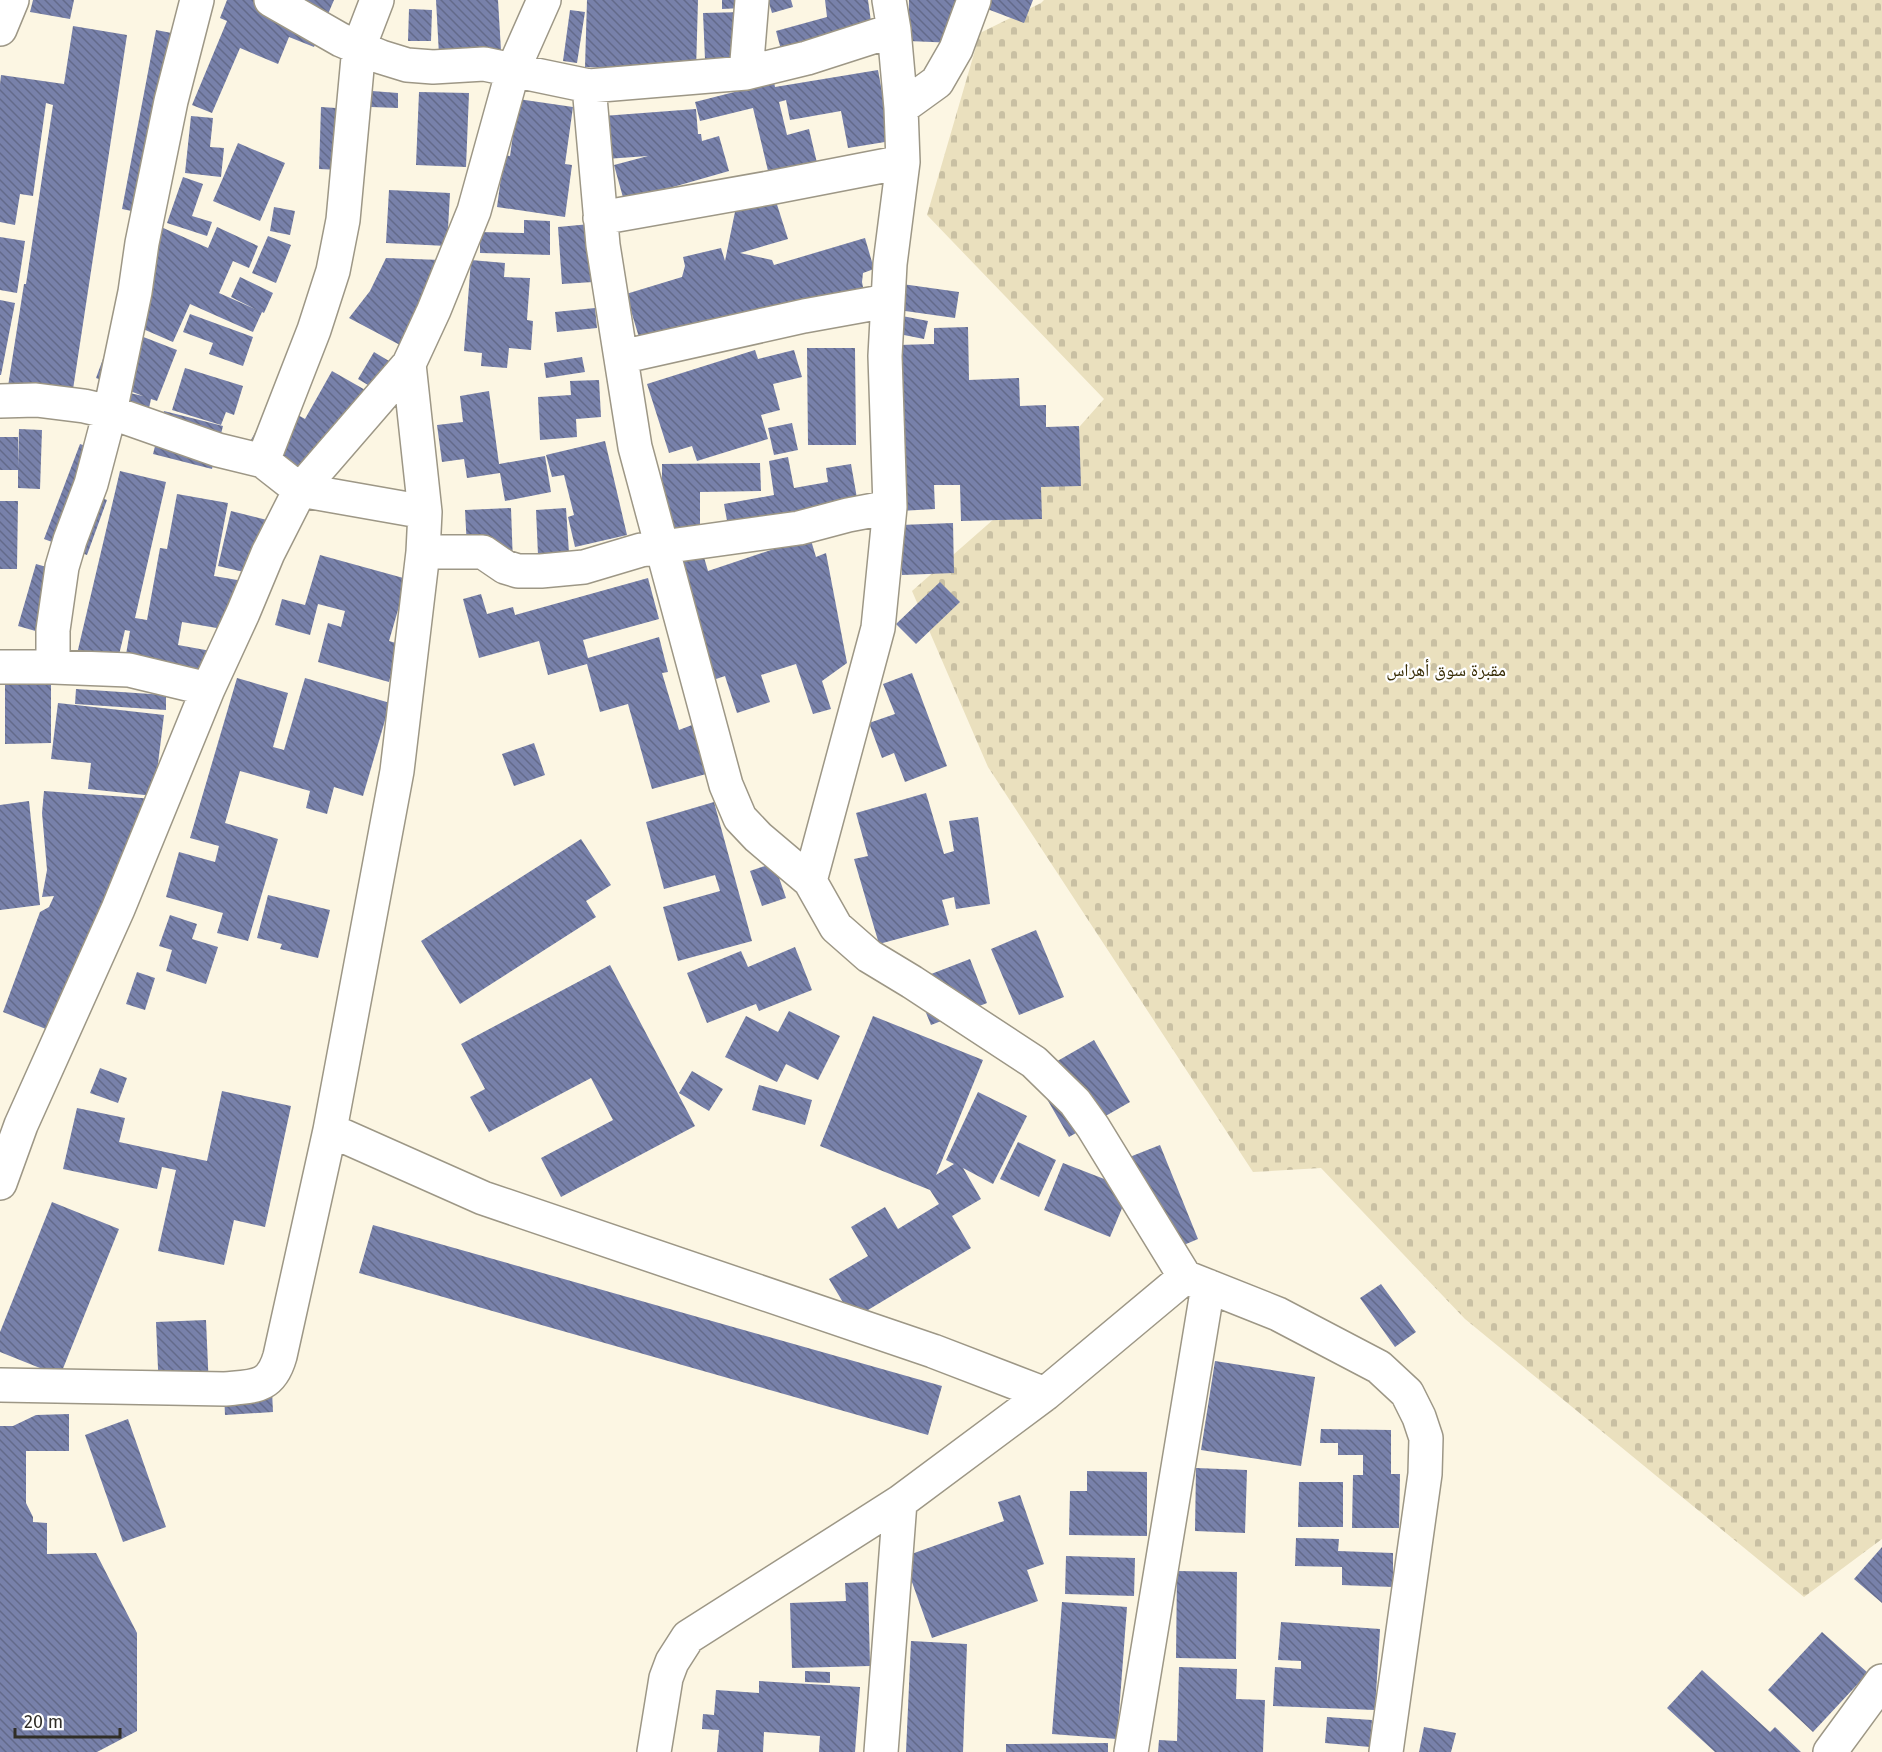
<svg xmlns="http://www.w3.org/2000/svg" width="1882" height="1752" font-family="'Fira Sans','Noto Naskh Arabic',sans-serif">
<defs>
<pattern id="cemetery-stones" width="16" height="16" patternUnits="userSpaceOnUse" patternTransform="scale(1.5)"><rect width="16" height="16" fill="#eae0be"/><path d="M2 7V4a2 2 0 0 1 4 0v3zM10 15v-3a2 2 0 0 1 4 0v3z" fill="#c9c0a3"/></pattern>
<pattern id="building-back-hatch" width="6" height="6" patternUnits="userSpaceOnUse" patternTransform="scale(1.5)"><rect width="6" height="6" fill="#7881aa"/><path d="M-1 5l2 2M0 0l6 6M5-1l2 2" fill="none" stroke="#636a8a"/></pattern>
</defs>
<rect width="100%" height="100%" fill="#fcf6e3"/>
<!-- cemetery -->
<path fill="url(#cemetery-stones)" d="M1044 0H1882V1539L1804 1597 1465 1319 1321 1168 1253 1172 988 767 912 591 1011 504 1104 399 927 215 980 33 1041 3Z"/>
<!-- building -->
<path fill="url(#building-back-hatch)" d="M33 0H74L70 19 30 12Z
M227 0H334L314 47 289 37 278 64 240 48 212 113 192 105 227 21 220 18Z
M436 0H498L501 51 439 55Z
M587 0H698L696 71 585 67Z
M722 0H741L742 8 722 9Z
M768 0H791L793 7 772 13Z
M825 0H868L872 29 783 57 776 31 827 17Z
M909 0H958L956 43 908 41Z
M970 0H1033L1024 23 969 2Z
M409 9 432 10 431 41H408Z
M570 10 585 12 577 63 563 61Z
M745 12 747 57 705 59 703 13Z
M73 26 127 35 70 409 6 399 24 284H26L53 105 46 103 33 196 20 194 15 225 0 222V84L1 75 64 84Z
M156 30 182 35 161 217 122 209Z
M878 70 891 141 848 148 841 111 790 120 786 100 779 102 787 135 809 129 817 163 769 175 753 108 700 121 695 102 774 82 775 87Z
M372 91 398 93V108L371 107Z
M419 92 469 93 466 167 416 165Z
M518 99 573 107 565 164 572 165 565 217 497 207 504 155 510 156Z
M321 107 366 110 360 171 319 169Z
M696 109 698 134H701L702 141 719 136 729 171 624 201 614 165 648 156 606 159 603 116Z
M191 116 213 118 210 147 224 148 221 177 185 173Z
M238 143 285 163 260 221 213 201Z
M183 177 203 184 192 216 212 222 207 236 167 223Z
M389 190 450 193 447 246 386 243Z
M773 192 788 239 740 253 772 260 774 265 865 238 874 269 863 273 862 282 864 292 641 344 626 294 682 277 685 266 683 257 721 248 725 261 737 202Z
M274 207 295 211 290 235 270 231Z
M524 220 550 221V255L480 253V232L524 233Z
M590 224 593 282 562 284 558 227Z
M161 227 208 248 217 227 258 246 249 268 233 261 219 293 257 310 231 297 240 277 273 293 264 313 262 312 253 332 190 304 173 342 120 319Z
M268 236 291 245 276 283 252 273Z
M0 237 25 241 17 293 0 290Z
M386 258 441 260 400 345 349 318 370 291Z
M471 260 505 263 504 277 530 278 527 320 533 321 531 350 509 348 507 368 481 366 482 353 464 351Z
M902 284 959 292 955 318 898 310Z
M0 300 15 303 1 375H0Z
M595 308 597 328 557 332 555 312Z
M190 314 253 337 243 366 209 354 213 343 183 332Z
M897 315 928 321 924 339 894 333Z
M115 326 177 350 157 401 151 399 146 422 93 410 99 386 143 396 96 378Z
M968 327 969 380 1019 378 1020 406 1046 405V427L1079 426 1081 486 1041 487 1042 519 961 521 960 485H934L935 509 900 511 898 345 934 344V328Z
M807 348H855L856 445H808Z
M755 350 758 359 794 350 802 377 773 384 780 410 761 415 768 439 697 461 692 446 669 453 647 384Z
M374 352 394 364 378 391 358 379Z
M582 357 585 372 546 378 544 363Z
M185 368 243 386 234 415 226 412 221 425 172 410Z
M332 371 374 395 310 492 243 454 273 401 305 419Z
M599 380 601 417 576 419 577 437 540 440 538 397 571 395 570 381Z
M489 391 499 464 545 456 551 492 505 501 500 473 467 478 464 459 442 462 437 425 463 422 460 396Z
M164 411 223 426 212 469 153 454Z
M792 423 798 450 774 455 768 428Z
M19 429 42 430 40 489 18 488V470H0V437H18V466Z
M605 441 627 535 575 547 568 517 574 515 564 475 552 477 546 455Z
M80 444 100 451 85 491 107 500 87 555 44 539Z
M788 457 794 488 828 482 826 468 851 464 858 504 728 526 724 504 774 495 769 461Z
M760 463 761 491 700 492V529H662V464Z
M120 471 166 482 135 618 147 620 160 548 167 549 177 494 228 503 214 576 243 581 234 631 182 622 178 645 211 651 204 687 123 672 130 631 125 630 117 663 77 654Z
M0 501H18L17 569H0Z
M511 508 513 564 468 566 465 510Z
M566 508 569 553 538 555 536 510Z
M231 511 275 522 262 576 218 566Z
M953 523 954 573 902 575 900 525Z
M810 537 816 557 826 553 847 663 822 681 831 709 813 714 796 664 761 675 770 702 737 713 725 676 707 682 676 565 703 554 708 571Z
M320 555 407 579 389 641 399 644 389 682 318 662 328 623 341 627 345 611 318 604 310 635 275 625 282 599 305 605Z
M36 564 78 576 60 638 18 626Z
M648 578 659 619 583 640 588 658 659 637 668 672 662 673 679 730 692 725 706 774 652 789 628 704 600 712 587 664 548 675 539 641 479 658 463 599 481 594 487 614 513 607 515 615Z
M940 582 960 602 916 644 896 624Z
M912 673 947 766 905 782 894 753 882 758 869 723 895 714 883 684Z
M237 678 288 693 273 747 284 750 305 678 390 703 363 796 334 787 327 814 306 808 310 791 240 771 225 823 278 839 248 941 217 933 223 913 166 897 179 852 215 862 219 846 190 838Z
M5 685H51V743L5 744Z
M76 689 166 695V710L75 704Z
M58 703 164 715 154 796 88 789 91 763 51 759Z
M534 743 545 775 514 786 502 754Z
M44 791 155 799 56 1033 3 1012 40 912 49 907 54 896 42 897 47 870 42 813Z
M926 793 944 854 954 851 949 821 978 817 990 904 956 909 954 897 942 900 949 925 879 944 854 859 868 856 856 813Z
M29 801 40 905 0 910V805Z
M714 802 752 941 678 961 663 907 720 891 715 875 664 889 646 822Z
M581 839 611 885 586 901 596 917 460 1004 421 941Z
M774 863 786 898 762 906 750 871Z
M268 895 330 910 318 958 280 949 282 944 257 938Z
M170 915 197 924 192 939 218 947 206 984 166 971 172 950 159 946Z
M1036 930 1064 997 1019 1015 991 949Z
M795 947 812 990 759 1011 756 1004 707 1023 687 973 741 951 748 967Z
M970 959 987 1003 931 1025 913 981Z
M610 965 695 1126 561 1197 541 1158 613 1120 591 1078 489 1132 470 1097 485 1089 461 1044Z
M137 972 155 978 145 1010 126 1004Z
M789 1011 840 1036 818 1080 786 1064 777 1082 725 1057 746 1016 778 1032Z
M873 1016 983 1060 936 1175 954 1164 946 1160 978 1092 1027 1116 993 1184 963 1168 981 1199 952 1216 971 1248 853 1319 829 1279 868 1256 851 1227 885 1207 898 1229 939 1204 930 1190 820 1146Z
M1094 1040 1130 1102 1069 1137 1033 1075Z
M100 1068 127 1078 118 1103 90 1093Z
M692 1071 723 1089 709 1111 679 1093Z
M759 1085 812 1100 805 1125 752 1110Z
M222 1091 291 1106 265 1227 234 1220 224 1265 158 1251 176 1170 162 1167 157 1189 63 1169 77 1108 125 1118 119 1142 207 1161Z
M1018 1142 1056 1160 1039 1197 1000 1179Z
M1160 1145 1198 1239 1160 1255 1122 1160Z
M1063 1163 1130 1189 1110 1237 1044 1210Z
M52 1202 119 1229 60 1376 0 1352V1332Z
M373 1225 942 1386 928 1435 359 1273Z
M1381 1284 1416 1332 1395 1347 1360 1298Z
M206 1320 209 1389 159 1392 156 1322Z
M1215 1361 1315 1377 1301 1466 1201 1450Z
M272 1391 273 1412 225 1415 224 1393Z
M69 1414V1451H26V1503L33 1517V1522L47 1523V1554L96 1553 137 1633V1731L97 1752H0V1426H13L36 1415Z
M128 1419 166 1527 123 1542 85 1435Z
M1321 1429 1391 1430V1474H1400L1399 1528H1352L1353 1475H1363V1455H1338V1443H1320Z
M1196 1468 1247 1470 1245 1533 1195 1531Z
M1087 1471 1147 1472V1536L1069 1535 1070 1491H1087Z
M1299 1482H1343V1527H1298Z
M1020 1495 1044 1564 1027 1570 1038 1601 932 1638 903 1557 1004 1521 998 1502Z
M1296 1538 1339 1539 1338 1551 1393 1553V1587L1342 1585V1567L1295 1566Z
M1882 1547V1603L1854 1579Z
M1066 1556 1135 1558 1134 1596 1065 1594Z
M1177 1571 1237 1572 1236 1659 1176 1658Z
M868 1582 870 1666 792 1668 790 1603 846 1601 845 1583Z
M1062 1602 1127 1607 1117 1739 1052 1734Z
M1281 1622 1380 1629 1375 1710 1273 1706 1275 1667 1301 1669V1661L1278 1660Z
M1822 1632 1868 1673 1813 1732 1768 1690Z
M911 1641 967 1644 963 1752H906Z
M1179 1667 1237 1669 1236 1699 1265 1700 1263 1752H1158L1159 1740 1177 1741Z
M1702 1670 1770 1732 1775 1727 1801 1752H1715L1667 1708Z
M805 1671 830 1672V1683L805 1682Z
M759 1681 860 1687 855 1752H819L820 1736 764 1732 763 1752H717L719 1730 702 1729 703 1714 714 1715 716 1690 759 1693Z
M1327 1717 1372 1720 1370 1747 1325 1743Z
M1424 1727 1456 1733 1451 1752H1419Z
M1108 1743V1752H1006V1744Z"/>
<g fill="none" stroke-linecap="round" stroke-linejoin="round">
<!-- minor casing -->
<g stroke="#9d9786" stroke-width="36">
<path id="minor" d="M271 0 341 40 381 57 407 65 433 67 484 64 589 86 746 73 807 58 894 30
M0 29 12 0
M746 73 752 0
M589 86 603 245 635 447 726 785 740 818 758 837 810 881 836 927 869 956 912 982 1034 1062 1075 1102 1093 1127 1185 1277
M901 108 937 82 956 49 974 0
M600 218 769 188 903 162
M621 357 804 316 876 303 888 298
M409 364 425 512 423 552 397 771 330 1130 483 1198 933 1351 1045 1394
M0 401 36 400 84 406 110 412 218 450 263 461 300 490 425 512
M263 461 314 330 333 271 343 220 359 47 377 0
M423 552H483L505 567 518 571H541L584 567 641 550 799 528 848 515 890 507
M0 667H53L129 670 208 689
M53 667V630L62 567 70 540 91 484 110 412 135 292 142 243 171 101 197 0
M810 881 878 628 890 507 885 356 890 264 903 162 901 108 894 30 889 0
M0 1183 21 1125 118 909 208 689 243 613 268 553 300 490 409 364 434 310 474 211 513 70 544 0
M0 1385 225 1389C255 1386 271 1388 280 1356L330 1130
M654 1752 666 1678 672 1662 688 1637 900 1502 1045 1394 1185 1277 1278 1314 1379 1367 1407 1393 1419 1417 1426 1438 1425 1474 1386 1752
M881 1752 900 1502
M1131 1752 1208 1286
M1830 1752 1882 1681"/>
</g>
<!-- minor -->
<use href="#minor" stroke="#fff" stroke-width="33"/>
</g>
<g text-anchor="middle" stroke-width="4.5" stroke-linejoin="round" paint-order="stroke">
<!-- park labels -->
<g font-size="18" fill="#382d06" stroke="#fff">
<text x="1446" y="676">مقبرة سوق أهراس</text>
</g>
</g>
<!-- scale -->
<path d="M15 1728v9h105v-9" fill="none" stroke="#302e27" stroke-width="3"/>
<text x="24" y="1728" font-size="18" fill="#302e27" stroke="#ffffff" stroke-width="4.5" paint-order="stroke">20 m</text>
</svg>
